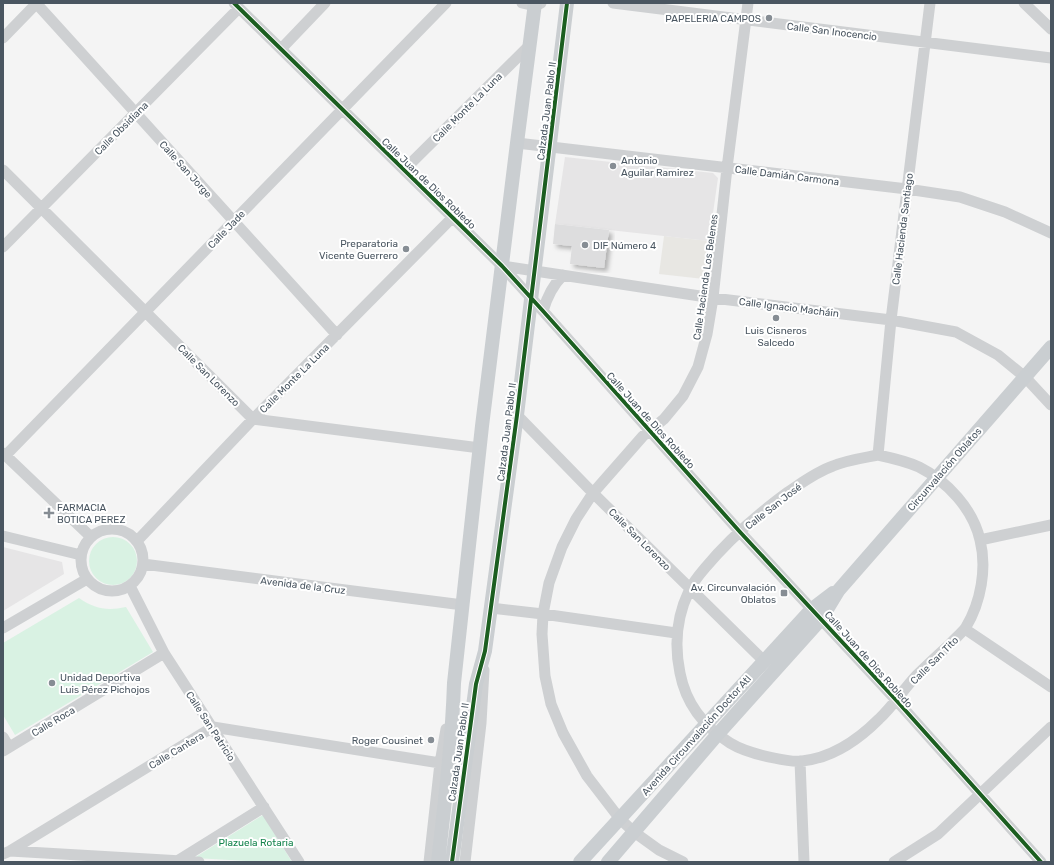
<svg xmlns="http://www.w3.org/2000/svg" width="1054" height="865" font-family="Rubik,sans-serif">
<defs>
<filter id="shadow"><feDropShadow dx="3.5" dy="3.5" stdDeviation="2" flood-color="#0004"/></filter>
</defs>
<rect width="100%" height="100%" fill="#f4f4f4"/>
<!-- commercial -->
<path fill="#e8e7e3" d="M664 236 709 241 704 279 659 274Z"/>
<!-- education -->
<path fill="#e6e5e6" d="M565 157 713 173 718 178 709 241 555 224Z
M3 547 62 562 64 574 3 611Z"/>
<!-- green -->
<path fill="#d9f2e3" d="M89 561a24 24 0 1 1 48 0a24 24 0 1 1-48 0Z
M79 598C95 609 107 611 126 607L153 652 15 735 3 715V643Z
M263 815 292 862H264L194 858Z"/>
<!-- building -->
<path fill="#ddddde" filter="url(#shadow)" d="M555 224 609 230 604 268 570 264 572 246 553 244Z"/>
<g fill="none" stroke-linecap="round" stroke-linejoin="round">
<!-- minor -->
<path stroke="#ced0d2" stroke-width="11" d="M36 3 337 335
M234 3 502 266 543 311 740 532 896 700 1041 862
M522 3 535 6 541 3
M613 3 1051 58
M1024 3 1051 29
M3 38 37 3
M281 49 325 3
M517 143 907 189 960 197 1005 212 1051 233
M3 170 253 419 480 448
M404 170 530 45
M3 247 239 8
M502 266 713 298 891 320 956 332 998 355 1025 377 1051 405
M543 311C547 297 552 286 563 275
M517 415 593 493 764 661
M3 453 91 537
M6 455 446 3
M878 455C892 458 906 461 919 467 947 481 973 509 980 540 987 568 981 602 966 627 962 633 955 638 950 644 939 654 927 665 916 676 903 690 893 706 879 719 859 739 832 758 802 761 793 762 783 760 774 758 759 755 743 751 730 743 703 726 686 704 680 673 674 644 676 618 689 591 693 582 699 575 705 568 729 539 758 514 788 492 803 482 816 472 833 466 847 460 863 458 878 455Z
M878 455 891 320 930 3
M81 560a31 31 0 1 1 62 0a31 31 0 1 1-62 0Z
M3 536 81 555
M980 540 1051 525
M137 541 253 419 453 217
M143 564 463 605
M130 586 164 653 299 862
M491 608 543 614 676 633
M3 628 87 579
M965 629 1051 687
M3 737 9 747
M3 751 164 653
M800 761 804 862
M10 851 199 862
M3 854 10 851 213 727 440 763
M179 860 264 807
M429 862 440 763 446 729
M465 862 481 723 484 670
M683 862 659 850 634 832 620 819 587 776 563 733 551 704 545 676 542 634 543 614 549 583 562 547 576 519 593 493 643 436 664 419 683 396 698 367 707 334 713 298 727 168 748 3
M894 862 938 834 1051 727"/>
<!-- major -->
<path stroke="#caced1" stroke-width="14" d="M438 862C445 802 452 743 454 683L482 426 517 143 535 3
M452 862 476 684 485 651 517 415 567 3
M580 862 812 609 833 593
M608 862 717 735 821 619 838 591 1051 347"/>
<!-- cycleway casing -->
<g stroke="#fff" stroke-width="6">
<path id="cycleway" d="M234 3 502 266 543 311 740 532 896 700 1041 862
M452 862 476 684 485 651 517 415 567 3"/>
</g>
<!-- cycleway -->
<use href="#cycleway" stroke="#1b5e20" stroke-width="4"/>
</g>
<!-- markers -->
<g fill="#868d94" stroke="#fff" stroke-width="1.5">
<circle cx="769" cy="18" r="4"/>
<circle cx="613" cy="166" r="4"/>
<circle cx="585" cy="245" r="4"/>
<circle cx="406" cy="249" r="4"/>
<circle cx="776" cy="318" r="4"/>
<path d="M47 507h4v4h4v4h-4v4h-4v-4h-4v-4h4z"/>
<rect x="780" y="589" width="8" height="8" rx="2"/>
<circle cx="52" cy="683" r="4"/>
<circle cx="431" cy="740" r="4"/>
</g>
<g text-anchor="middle" stroke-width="4" stroke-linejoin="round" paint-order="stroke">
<!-- poi labels -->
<g font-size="10" fill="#4a5661" stroke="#fff" text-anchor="end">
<text x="761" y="22">PAPELERIA CAMPOS</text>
<text x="621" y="164" text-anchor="start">Antonio<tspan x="621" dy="12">Aguilar Ramirez</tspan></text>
<text x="398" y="247">Preparatoria<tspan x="398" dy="12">Vicente Guerrero</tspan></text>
<text x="593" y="249" text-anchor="start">DIF Número 4</text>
<text x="776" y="334" text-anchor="middle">Luis Cisneros<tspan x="776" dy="12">Salcedo</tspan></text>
<text x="57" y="511" text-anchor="start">FARMACIA<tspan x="57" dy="12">BOTICA PEREZ</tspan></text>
<text x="776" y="591">Av. Circunvalación<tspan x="776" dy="12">Oblatos</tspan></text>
<text x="60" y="681" text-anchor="start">Unidad Deportiva<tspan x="60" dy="12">Luis Pérez Pichojos</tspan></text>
<text x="423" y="744">Roger Cousinet</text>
</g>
<!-- street labels -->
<g font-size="10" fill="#4a5661" stroke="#fff">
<text transform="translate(832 31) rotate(7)" y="4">Calle San Inocencio</text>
<text transform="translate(467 107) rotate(-45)" y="4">Calle Monte La Luna</text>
<text transform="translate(546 111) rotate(-83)" y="4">Calzada Juan Pablo II</text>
<text transform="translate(121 128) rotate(-45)" y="4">Calle Obsidiana</text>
<text transform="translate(186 169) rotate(48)" y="4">Calle San Jorge</text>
<text transform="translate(787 175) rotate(7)" y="4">Calle Damián Carmona</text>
<text transform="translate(429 183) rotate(44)" y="4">Calle Juan de Dios Robledo</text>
<text transform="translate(226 229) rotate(-46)" y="4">Calle Jade</text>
<text transform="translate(902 229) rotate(-83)" y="4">Calle Hacienda Santiago</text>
<text transform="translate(705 277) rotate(-82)" y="4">Calle Hacienda Los Belenes</text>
<text transform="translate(789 307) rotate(7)" y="4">Calle Ignacio Macháin</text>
<text transform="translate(209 375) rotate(45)" y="4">Calle San Lorenzo</text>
<text transform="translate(294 378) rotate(-45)" y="4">Calle Monte La Luna</text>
<text transform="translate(651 420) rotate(48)" y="4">Calle Juan de Dios Robledo</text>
<text transform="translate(506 432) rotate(-83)" y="4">Calzada Juan Pablo II</text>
<text transform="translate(944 469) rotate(-49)" y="4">Circunvalación Oblatos</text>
<text transform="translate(773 506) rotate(-38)" y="4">Calle San José</text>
<text transform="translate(640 539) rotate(45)" y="4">Calle San Lorenzo</text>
<text transform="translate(303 585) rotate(7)" y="4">Avenida de la Cruz</text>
<text transform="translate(869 659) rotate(48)" y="4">Calle Juan de Dios Robledo</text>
<text transform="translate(934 660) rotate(-45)" y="4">Calle San Tito</text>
<text transform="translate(53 721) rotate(-31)" y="4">Calle Roca</text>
<text transform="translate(211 726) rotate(57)" y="4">Calle San Patricio</text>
<text transform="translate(696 735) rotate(-48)" y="4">Avenida Circunvalación Doctor Atl</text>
<text transform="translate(176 750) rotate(-31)" y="4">Calle Cantera</text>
<text transform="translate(458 752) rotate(-82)" y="4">Calzada Juan Pablo II</text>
</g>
<!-- park labels -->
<g font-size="10" fill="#17864f" stroke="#fff">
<text x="256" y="846">Plazuela Rotaria</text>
</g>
</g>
<!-- border -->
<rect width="1054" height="865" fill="none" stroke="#4a5661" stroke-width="8"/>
</svg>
